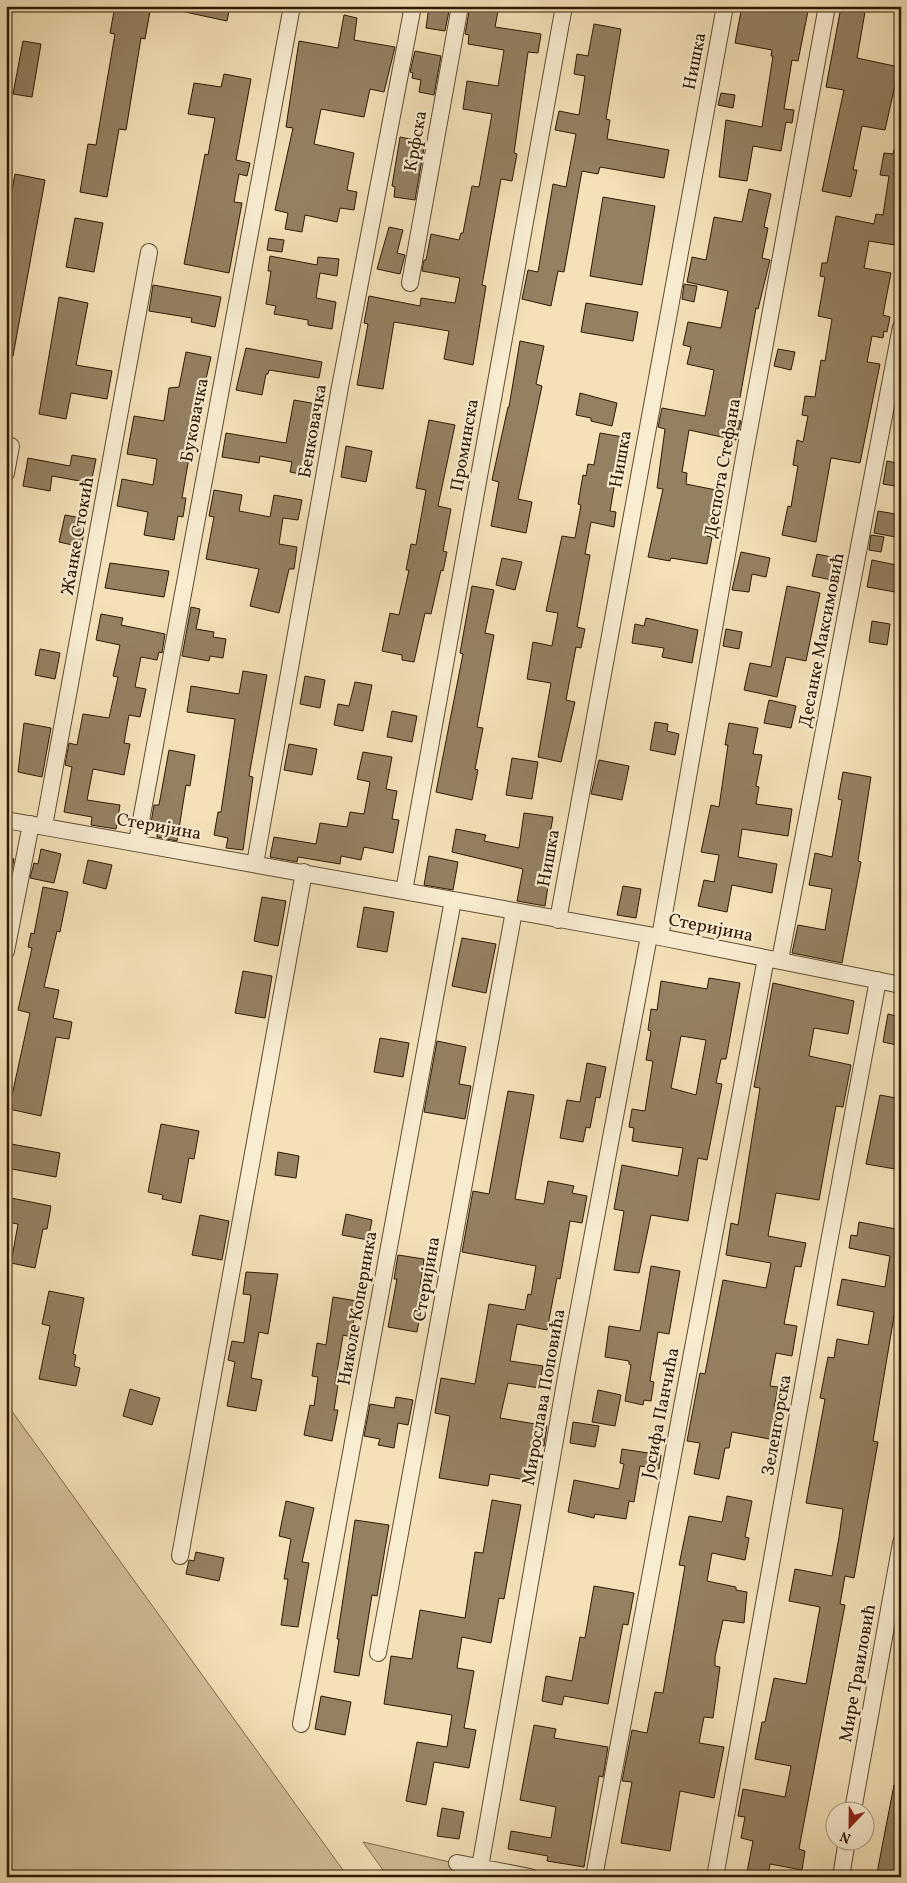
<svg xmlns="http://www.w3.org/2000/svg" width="907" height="1883" font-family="Vollkorn,serif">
<rect width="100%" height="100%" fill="#f4e1b8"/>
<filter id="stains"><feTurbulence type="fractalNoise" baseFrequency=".004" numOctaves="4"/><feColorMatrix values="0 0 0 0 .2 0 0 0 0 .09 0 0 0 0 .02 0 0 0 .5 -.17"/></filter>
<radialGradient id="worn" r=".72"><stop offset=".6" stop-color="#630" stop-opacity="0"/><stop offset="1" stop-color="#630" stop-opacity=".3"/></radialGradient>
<!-- green -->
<path fill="#d2bf99" stroke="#806c4e" d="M6 1403 348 1877H6Z
M363 1842 515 1877H388Z"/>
<!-- building -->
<path fill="#948162" stroke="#2d1904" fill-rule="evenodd" d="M115 6H151L145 39 141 38 126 130 119 129 107 197 80 192 88 144 96 145 115 34 110 33Z
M186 6H230L227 21 185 12Z
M429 6H450L445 31 426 28Z
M470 6 498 11 495 27 541 34 538 53 528 52 514 153 517 154 512 181 501 179 482 285 486 286 473 365 444 359 449 331 394 322 383 389 357 385 368 324 364 323 369 296 420 306 421 298 455 303 460 278 422 271 424 260H426L431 234 459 240 461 233H463L472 186 479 187 492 114 463 109 467 81 498 86 504 50 468 44 469 35 465 34Z
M742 6H809L798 61 792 60 784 109 794 110 792 123 786 122 781 151 753 146 747 181 719 177 726 120 762 127 773 56H771L772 50 735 43Z
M841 7 865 12 857 58 899 67 885 130 862 126 853 170H857L851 197 822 191 844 90 826 87Z
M344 15 357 18 354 40 395 47 384 92 370 89 364 117 321 109 314 144 354 153 347 190 357 192 354 210 340 208 337 222 305 215 302 232 285 229 288 213 275 210 293 128 286 127 299 41 338 48Z
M594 24 621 29 606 119 610 120 607 139 669 150 664 178 600 167 598 174 582 171 564 272 558 271 551 306 522 299 528 270 538 272 553 184 566 187 576 134 555 130 559 111 579 115 585 76 574 74 577 54 588 56Z
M23 41 41 44 32 97 13 94Z
M415 51 441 56 434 95 419 92 421 80 412 78 413 73 410 72Z
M224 74 251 79 236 160 250 163 247 176 239 174 234 202 242 203 229 273 184 264 205 154 208 155 215 118 188 114 194 83 221 87Z
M721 93 735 95 733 108 718 105Z
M400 137 425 142 415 200 394 197 395 187 392 186Z
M894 150H901V246L869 241 864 268 891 273 883 315 890 317 887 332 884 331 883 338 872 336 867 362 880 364 860 463 831 458 816 542 782 535 788 506 791 507 798 466 793 465 797 440 803 442 808 416 802 415 805 396 815 397 821 360 825 361 832 319 818 316 825 277 820 276 822 263H827L836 216 874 224 876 214 883 215 889 176 880 175 884 153 893 154Z
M15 174 45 180 13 356H6V224Z
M749 189 771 194 764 227 768 228 762 258 770 260 758 309 756 308 736 420 741 421 736 440 689 430 682 472 687 473 686 484 716 490 707 536 712 537 707 564 671 558 670 561 648 557 663 489 657 488 665 429 658 427 662 408 705 416 714 370 687 364 691 347 683 345 688 322 721 328 728 291 687 282 692 257 706 260 714 217 742 222Z
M603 197 655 206 642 285 590 276Z
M75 218 103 223 94 272 66 267Z
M389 227 403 230 397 253 405 255 400 274 377 269Z
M269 238 284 240 282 252 267 250Z
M270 256 317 265 318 257 339 259 337 276 320 273 316 298 336 302 332 329 308 325V320L274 314 276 306 266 304 271 271H268Z
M684 284 697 286 694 302 682 299Z
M153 285 221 297 215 327 191 322 192 318 149 311Z
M59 297 88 303 76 365 112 371 107 399 71 393 66 419 39 414Z
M586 303 638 312 633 341 581 332Z
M520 341 544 346 536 384 542 386 518 499 532 502 526 533 491 526 499 482 492 480 508 407H509Z
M246 348 322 362 319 378 269 370 268 374H266L262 395 236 390Z
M778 349 795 352 791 370 774 366Z
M186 352 211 357 201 401H204L199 432H196L192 453 190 452 182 498H186L183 517 178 516 174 540 144 535 148 512 117 506 122 479 153 485 157 459 127 454 134 416 164 421 169 388 179 387Z
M580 393 617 403 612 426 591 421V418L576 415Z
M294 400 317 404 306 475 290 472 292 462 260 456 259 463 222 457 226 433 286 443Z
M429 420 455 425 438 506 451 509 443 551 447 552 443 571 441 570 431 614 425 613 414 662 402 660V655L382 651 390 613 399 615 409 570H406L411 544 416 545 426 490 416 488Z
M600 433 623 437 617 469 624 470 621 483 615 482 610 511 616 512 614 527 591 522 585 554 590 555 577 627 585 629 581 648 576 647 566 700 575 702 561 762 538 757 551 683 527 679 533 642 552 646 558 613 546 611 562 536 575 538 581 505 578 504 583 475 586 476 588 464 594 465Z
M346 446 372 451 366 482 341 477Z
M72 455 96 459 91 483 52 476 50 491 23 486 28 458 70 466Z
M887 461 901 464V487L883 484Z
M214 490 242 495 239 511 270 517 274 495 302 500 298 520 283 518 279 544 297 547 294 569H289L279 613 250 606 259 569 206 559 214 517 209 516Z
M878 511 901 515V538L874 533Z
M65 515 87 519 81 547 59 542Z
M871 535 884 537 881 552 869 550Z
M741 552 770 558 766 577 752 574 749 592 732 590Z
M817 554 841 559 837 581 812 576Z
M502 558 522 562 515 590 496 585Z
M872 560 901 566V593L867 587Z
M110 563 169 571 164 597 105 588Z
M472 586 494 590 485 633 494 635 477 727 483 728 475 769 478 770 472 800 436 792 463 654 460 653Z
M787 586 820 593 806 661 786 657 777 697 744 690 750 663 771 667Z
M191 607 200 609 196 629 214 632 213 637 226 639 223 658 210 656 209 661 182 656Z
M101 614 123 618 121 625 165 634 162 653 159 652 157 660 141 657 135 687 146 689 140 717 129 715 124 743 130 744 124 775 93 769 87 800 120 805 116 829 91 825 92 817 64 812 72 767 65 765 69 743 77 745 83 714 109 718 118 677 113 676 120 645 96 640Z
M646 618 698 630 692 663 662 657 664 648 632 643 635 624 644 626Z
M872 621 890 624 887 645 869 642Z
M726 629 742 632 739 649 723 646Z
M40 649 60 653 55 679 35 675Z
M243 671 267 675 249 776 253 777 243 850 226 848 228 838 214 835 218 812H221L235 719 187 712 191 686 239 694Z
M305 676 325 680 320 708 300 704Z
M355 682 372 685 363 731 334 725 338 704 349 706Z
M769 700 796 706 791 728 764 723Z
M392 711 417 716 412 742 387 737Z
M655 722 668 724 667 731 679 734 675 755 650 750Z
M24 723 51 728 42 777 18 772Z
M729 723 758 728 753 754 762 755 756 786 759 787 756 804 792 809 788 836 742 829 738 857 777 864 772 893 732 885 727 912 698 906 704 880 714 882 719 855 701 852 711 805 719 807 728 745H725Z
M289 744 317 749 312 775 284 770Z
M169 750 195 755 190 786 186 785 177 841 157 837 158 830 150 829 154 805H159Z
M363 752 392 757 386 789 397 791 392 819 399 820 393 853 364 847 361 860 341 856 340 864 298 857 297 862 270 857 274 837 316 844 320 823 347 827 350 812 364 814 370 782 357 779Z
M512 758 538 762 532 799 506 795Z
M599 760 629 766 622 800 591 794Z
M843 772 871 777 858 861 861 862 842 963 792 953 798 925 825 930 832 889 809 885 815 853 832 857 842 800 838 799Z
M524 813 553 817 548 845 554 846 545 906 517 901 523 869 452 852 456 829 486 835 484 841 519 848Z
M41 849 61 854 54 883 30 878 34 863 38 864Z
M429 856 458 862 453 890 424 885Z
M6 857 14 859 11 874 6 873Z
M88 860 112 865 106 889 83 883Z
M623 886 641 889 636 918 617 915Z
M43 887 68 892 60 932 57 931 44 987 59 990 53 1018 72 1022 69 1039 56 1037 41 1116 9 1109 30 1013 18 1010 32 948 28 947 31 933 34 934Z
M262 897 286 901 278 946 254 941Z
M364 907 394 912 387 952 357 947Z
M462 938 496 944 486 993 452 986Z
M243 971 272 976 265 1018 235 1013Z
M709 978 740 983 726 1059H721L716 1083 722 1084 707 1160 698 1158 688 1221 651 1215 639 1273 614 1270 624 1211 614 1209 622 1165 678 1176 683 1148 632 1141 634 1128 629 1127 632 1109 645 1111 653 1061 646 1060 651 1031 648 1030 651 1009 657 1010 661 981 707 989ZM681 1036 706 1040 696 1095 671 1088Z
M773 983 854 1001 848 1034 814 1028 809 1056 851 1065 843 1107 836 1106 819 1200 776 1193 768 1236 806 1243 801 1267 795 1266 784 1324 797 1326 792 1356 776 1353 770 1386 778 1387 774 1408 781 1410 775 1440 732 1432 729 1448H725L719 1479 694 1474 700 1443 687 1441 700 1373 705 1374 723 1280 766 1288 771 1263 726 1255 731 1223 738 1225 760 1088 754 1087Z
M888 1014 901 1017V1046L883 1042Z
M380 1038 409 1043 403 1077 374 1072Z
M437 1041 466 1047 459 1084 471 1086 465 1119 424 1112Z
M587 1063 606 1067 600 1098 596 1097 590 1128 586 1127 583 1142 560 1138 567 1100 580 1102Z
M508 1091 534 1095 515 1199 544 1204 548 1181 574 1186 572 1193 587 1196 582 1223 570 1221 560 1279 557 1278 547 1330 517 1324 510 1361 543 1366 539 1388 508 1383 500 1418 547 1426 544 1446 539 1445 533 1481 490 1474 488 1486 439 1478 450 1416 435 1413 441 1378 475 1384 489 1304 525 1310 528 1294 531 1295 536 1266 462 1252 473 1191 489 1194Z
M880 1095 901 1099V1170L866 1164Z
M161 1124 199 1131 194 1159 189 1158 181 1203 162 1199 163 1195 148 1192Z
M6 1143 60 1153 56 1177 6 1168Z
M278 1152 299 1156 296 1178 275 1175Z
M6 1197 51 1206 47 1229H43L35 1268 11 1263 18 1224 6 1222Z
M346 1214 372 1220 368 1240 342 1235Z
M200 1215 229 1221 222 1260 192 1255Z
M859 1222 901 1230V1317L894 1316 888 1352 873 1441 878 1442 854 1578 845 1576 840 1604 845 1605 799 1849 805 1851 802 1870 770 1864 768 1877H746L753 1841 741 1838 745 1817 738 1816 743 1789 785 1797 791 1766 755 1759 762 1722H765L774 1678 806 1684 820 1607 789 1601 795 1569 832 1576 839 1537 843 1509 806 1503 825 1399 820 1398 828 1357 834 1358 837 1339 868 1345 874 1312 837 1305 842 1279 885 1287 890 1256 849 1248 851 1235 857 1236Z
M398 1255 424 1259 420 1288 425 1289 417 1332 388 1327 397 1279H394Z
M651 1266 680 1271 669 1334 658 1332 650 1381 654 1382 651 1401 644 1400 643 1405 625 1401 631 1365 629 1364V1361L605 1357 609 1326 640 1331Z
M246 1272 278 1274 268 1334 259 1332 251 1378 262 1380 256 1411 227 1406 235 1362 228 1360 232 1341 244 1343 251 1295 243 1294Z
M49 1291 84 1298 73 1354 76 1355 74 1366 80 1368 76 1386 39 1379 50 1326 42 1324Z
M333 1297 357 1301 351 1337 343 1335 335 1384 338 1385 334 1410H338L332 1441 304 1435 310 1405 314 1406 318 1377 312 1376 317 1343 326 1345Z
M130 1389 160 1398 152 1425 123 1416Z
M598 1390 621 1395 615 1426 592 1422Z
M396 1397 413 1400 408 1425 398 1423 394 1448 378 1445 380 1439 364 1436 370 1404 394 1408Z
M573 1422 599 1426 595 1447 570 1443Z
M622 1449 661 1455 659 1469 640 1466 634 1502 629 1501 626 1519 595 1514 594 1518 568 1512 574 1480 619 1489 624 1464 620 1463Z
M727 1496 752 1501 745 1537 749 1538 745 1560 712 1553 707 1581 736 1587V1590L747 1592 744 1623 723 1620 715 1657V1666L720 1667 713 1718 704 1717 699 1743 724 1747 714 1798 680 1791 670 1851 621 1843 632 1782 622 1781 632 1730 647 1733 655 1692 663 1693 685 1566 679 1565 689 1516 722 1522Z
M492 1500 521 1505 504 1599 499 1598 491 1643 462 1637 457 1668 474 1671 464 1728 476 1730 469 1768 434 1762 426 1805 406 1801 417 1742 447 1747 452 1715 384 1704 391 1656 412 1659 420 1610 465 1618 475 1552 483 1553Z
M286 1501 314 1508 302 1562 309 1563 298 1627 281 1625 288 1579H284L291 1539 279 1536Z
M355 1520 389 1525 377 1596 372 1595 359 1676 334 1672 339 1639H337Z
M196 1552 224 1558 219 1581 186 1574 189 1560 194 1561Z
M594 1586 634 1593 628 1625 623 1624 608 1704 564 1696 562 1705 542 1701 546 1676 572 1681 580 1637 585 1638Z
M321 1696 351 1702 345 1735 315 1729Z
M534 1725 556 1729 554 1738 608 1747 603 1777 599 1776 584 1867 547 1861 548 1856 508 1849 511 1831 551 1838 556 1807 520 1800Z
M894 1785 901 1786V1877L877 1873Z
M442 1808 464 1812 459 1839 437 1836Z"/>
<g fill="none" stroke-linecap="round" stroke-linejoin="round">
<!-- minor casing -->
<g stroke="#5f4b31" stroke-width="18">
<path id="minor" d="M410 283 460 6
M6 473 11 446
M6 820 660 937 901 985
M44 826 149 252
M137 842 292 6
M255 864 340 387 413 6
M404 891 564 6
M558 920 725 6
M660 937 743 463 827 6
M6 951 31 824
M780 960 901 327
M180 1556 304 872
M378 1653 514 911
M301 1724 453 900
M853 1810 901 1543
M457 1863 530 1877
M480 1867 568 1366 649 936
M594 1877 766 958
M715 1877 826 1258 878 980
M841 1877 847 1840"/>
</g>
<!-- minor -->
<use href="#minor" stroke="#f8ecd1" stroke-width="16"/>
</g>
<g text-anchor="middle" stroke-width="4.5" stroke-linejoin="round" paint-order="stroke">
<!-- street labels -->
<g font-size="18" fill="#2d1904" stroke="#f8ecd1">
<text transform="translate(694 61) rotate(-79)" y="6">Нишка</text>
<text transform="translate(415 141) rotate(-80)" y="6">Крфска</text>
<text transform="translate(194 420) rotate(-79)" y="6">Буковачка</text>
<text transform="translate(312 431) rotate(-80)" y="6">Бенковачка</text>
<text transform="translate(464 445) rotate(-80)" y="6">Проминска</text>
<text transform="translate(620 459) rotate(-80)" y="6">Нишка</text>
<text transform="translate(722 468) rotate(-80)" y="6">Деспота Стефана</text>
<text transform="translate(77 536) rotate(-80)" y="6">Жанке Стокић</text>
<text transform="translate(821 640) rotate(-79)" y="6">Десанке Максимовић</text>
<text transform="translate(159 826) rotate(10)" y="6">Стеријина</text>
<text transform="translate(548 858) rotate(-80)" y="6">Нишка</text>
<text transform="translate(711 927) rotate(11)" y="6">Стеријина</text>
<text transform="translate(426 1279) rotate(-80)" y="6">Стеријина</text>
<text transform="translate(357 1308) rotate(-80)" y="6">Николе Коперника</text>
<text transform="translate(543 1397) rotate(-80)" y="6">Мирослава Поповића</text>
<text transform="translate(660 1413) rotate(-79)" y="6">Јосифа Панчића</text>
<text transform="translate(776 1425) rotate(-80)" y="6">Зеленгорска</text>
<text transform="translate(857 1673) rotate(-80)" y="6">Мире Траиловић</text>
</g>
</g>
<!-- margin -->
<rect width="907" height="1883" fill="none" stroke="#f4e1b8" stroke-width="25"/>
<rect x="8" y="8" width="892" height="1868" fill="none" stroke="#2d1904" stroke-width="2.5"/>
<rect x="12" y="12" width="882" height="1858" fill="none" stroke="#2d1904"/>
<!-- north arrow -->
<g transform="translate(850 1826) rotate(202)"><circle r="24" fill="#f8ecd1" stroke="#a7987f"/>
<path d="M0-4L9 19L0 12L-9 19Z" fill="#8f2418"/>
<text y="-8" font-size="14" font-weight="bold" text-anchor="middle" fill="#2d1904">N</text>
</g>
<rect width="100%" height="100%" filter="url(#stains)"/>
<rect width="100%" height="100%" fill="url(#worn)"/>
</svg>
